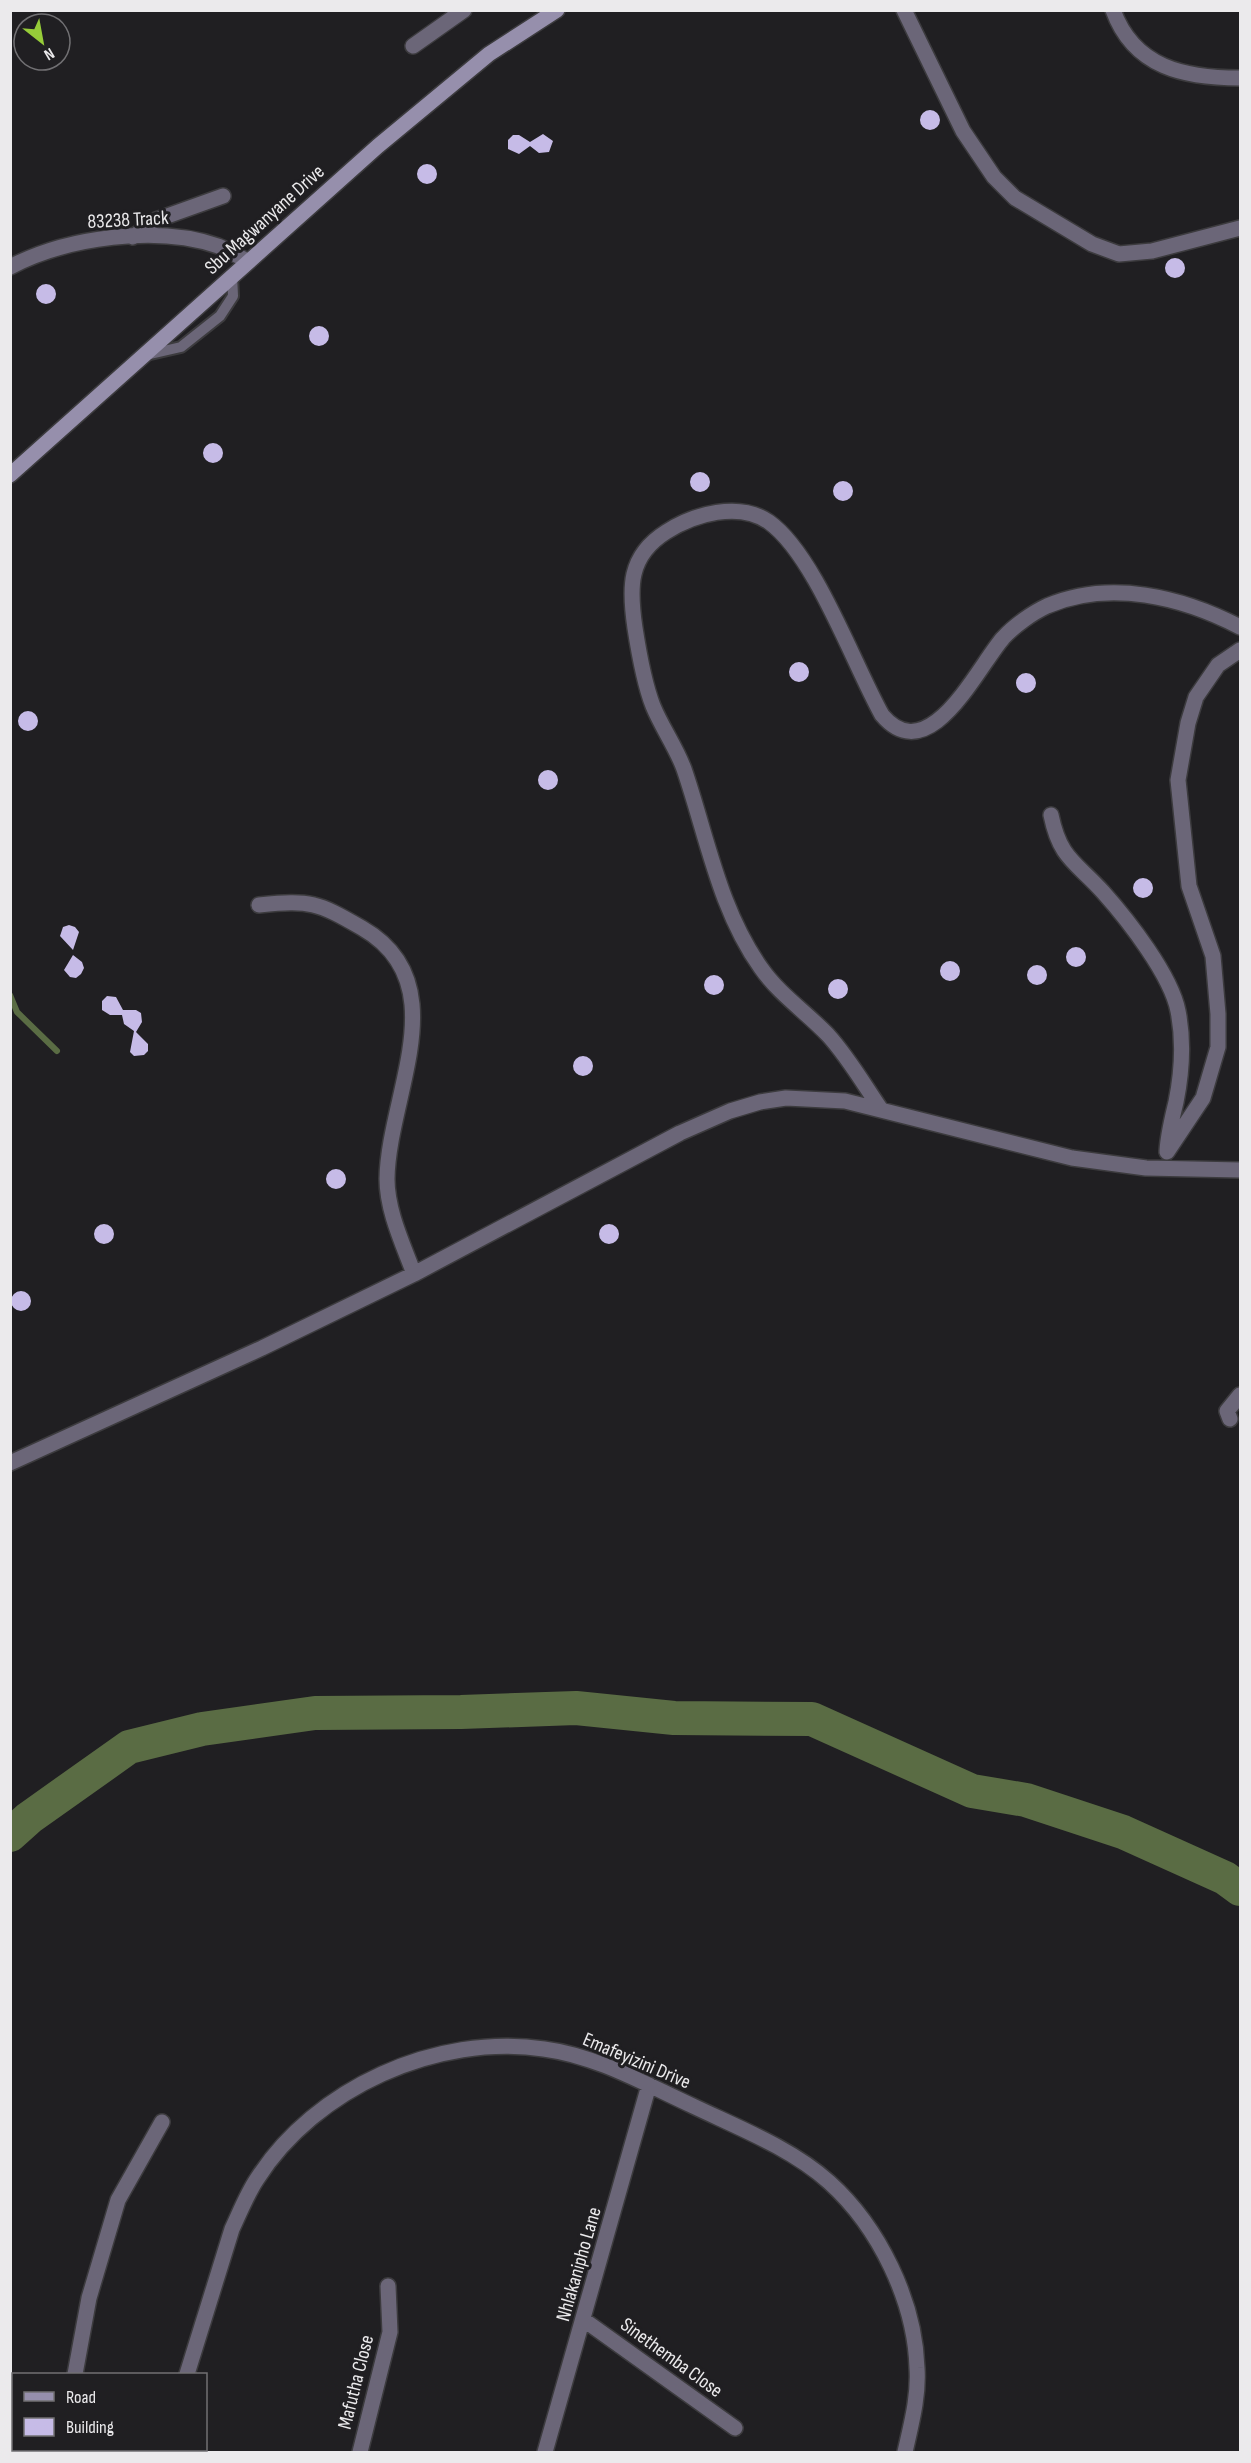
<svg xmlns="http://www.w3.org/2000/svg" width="1251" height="2463" font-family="'Sofia Sans Condensed',sans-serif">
<rect width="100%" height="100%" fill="#201f22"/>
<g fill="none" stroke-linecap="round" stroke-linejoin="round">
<!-- stream -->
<path stroke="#5a6c44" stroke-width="6" d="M10 995 17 1012 57 1051"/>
<!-- river -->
<path stroke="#5a6c44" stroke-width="34" d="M10 1835 29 1818 129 1747 202 1729 315 1713 461 1712 576 1708 674 1718 812 1719 972 1791 1026 1800 1123 1832 1225 1878 1240 1889"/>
</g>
<!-- building -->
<path fill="#c6bbe7" d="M920 120a10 10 0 1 1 20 0a10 10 0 1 1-20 0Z
M543 134 553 141 549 152 539 153 530 146 519 154 508 149V140L513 135H519L530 142Z
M417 174a10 10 0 1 1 20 0a10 10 0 1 1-20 0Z
M1165 268a10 10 0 1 1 20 0a10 10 0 1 1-20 0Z
M36 294a10 10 0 1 1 20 0a10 10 0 1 1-20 0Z
M309 336a10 10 0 1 1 20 0a10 10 0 1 1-20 0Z
M203 453a10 10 0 1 1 20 0a10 10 0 1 1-20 0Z
M690 482a10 10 0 1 1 20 0a10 10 0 1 1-20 0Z
M833 491a10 10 0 1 1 20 0a10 10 0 1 1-20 0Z
M789 672a10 10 0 1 1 20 0a10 10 0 1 1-20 0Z
M1016 683a10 10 0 1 1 20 0a10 10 0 1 1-20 0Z
M18 721a10 10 0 1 1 20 0a10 10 0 1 1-20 0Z
M538 780a10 10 0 1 1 20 0a10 10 0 1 1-20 0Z
M1133 888a10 10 0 1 1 20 0a10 10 0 1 1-20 0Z
M69 925 75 927 79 932 73 950 60 936 63 927Z
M1066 957a10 10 0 1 1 20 0a10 10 0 1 1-20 0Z
M73 955 82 962 84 968 81 974 76 978 70 977 64 970Z
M940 971a10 10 0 1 1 20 0a10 10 0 1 1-20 0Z
M1027 975a10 10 0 1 1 20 0a10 10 0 1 1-20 0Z
M704 985a10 10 0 1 1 20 0a10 10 0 1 1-20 0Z
M828 989a10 10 0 1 1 20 0a10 10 0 1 1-20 0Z
M107 996 116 997 123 1010H136L141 1013 142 1022 136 1032 148 1044V1051L144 1055 134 1056 130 1052 134 1031 124 1024 122 1015H110L102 1010V1001Z
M573 1066a10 10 0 1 1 20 0a10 10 0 1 1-20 0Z
M326 1179a10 10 0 1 1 20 0a10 10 0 1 1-20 0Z
M599 1234a10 10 0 1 1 20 0a10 10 0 1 1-20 0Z
M94 1234a10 10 0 1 1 20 0a10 10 0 1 1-20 0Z
M11 1301a10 10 0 1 1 20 0a10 10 0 1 1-20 0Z"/>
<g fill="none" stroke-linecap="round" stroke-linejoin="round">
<!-- service casing -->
<g stroke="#3c3b3e" stroke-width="14">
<path id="service" d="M146 355 181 347 220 316 233 296 232 275"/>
</g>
<!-- minor casing -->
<g stroke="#3c3b3e" stroke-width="18">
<path id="minor" d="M904 10 963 131 994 177 1015 198 1092 244 1119 254 1152 251 1240 228
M1113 10C1134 68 1185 78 1240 78
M413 46 464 10
M133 237 156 220 223 196
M10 267C67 237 157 225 218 246 228 250 238 256 247 261
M1051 815C1060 859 1076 862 1103 892 1128 920 1171 975 1178 1011 1184 1041 1182 1072 1176 1102 1172 1119 1168 1134 1167 1151
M259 905C311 900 317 902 362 928 458 983 388 1095 387 1179 387 1211 403 1244 414 1274
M880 1108C863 1083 848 1057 828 1035 806 1012 779 994 761 968 719 909 707 836 684 769 676 747 662 728 653 706 644 683 639 654 635 628 629 588 628 556 666 532 694 514 739 501 769 522 815 555 853 663 882 715 929 771 977 668 1003 638 1014 626 1032 613 1047 606 1110 579 1182 597 1240 627
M1167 1152 1203 1098 1218 1047V1014L1213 956 1189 886 1178 780 1188 723 1196 697 1218 665 1240 650
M1230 1419 1227 1411 1240 1395
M10 1463 262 1348 414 1274 680 1133 730 1111 760 1102 786 1098 845 1101 1072 1158 1146 1168 1240 1170
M584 2320 735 2428
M75 2374 89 2298 118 2200 162 2122
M187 2374 232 2229C240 2212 247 2194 257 2179 315 2088 437 2033 544 2049 597 2056 645 2084 693 2106 739 2128 791 2148 829 2182 879 2227 915 2301 917 2368 919 2396 911 2425 905 2452
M37 2452V2450
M164 2452 165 2450
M360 2452 390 2332 388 2286
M545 2452 649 2085"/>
</g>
<!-- secondary casing -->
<g stroke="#3c3b3e" stroke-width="18">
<path id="secondary" d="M10 475 378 146 489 54 557 10"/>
</g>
<!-- service -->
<use href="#service" stroke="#6b6678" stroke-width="10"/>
<!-- minor -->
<use href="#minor" stroke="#6b6678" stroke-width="15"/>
<!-- secondary -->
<use href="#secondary" stroke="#968fac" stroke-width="15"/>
</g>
<g text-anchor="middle" stroke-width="6" stroke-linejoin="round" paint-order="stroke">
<!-- street labels -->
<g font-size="20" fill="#ebeaec" stroke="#201f22">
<text transform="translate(128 219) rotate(-3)" y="7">83238 Track</text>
<text transform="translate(264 219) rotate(-42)" y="7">Sbu Magwanyane Drive</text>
<text transform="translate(637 2060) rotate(23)" y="7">Emafeyizini Drive</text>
<text transform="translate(578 2264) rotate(-74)" y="7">Nhlakanipho Lane</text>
<text transform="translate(672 2357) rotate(36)" y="7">Sinethemba Close</text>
<text transform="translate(355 2382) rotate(-76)" y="7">Mafutha Close</text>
</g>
</g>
<!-- border -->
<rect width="1251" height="2463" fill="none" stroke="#ebeaec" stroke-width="24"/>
<!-- legend -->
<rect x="12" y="2373" width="195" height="78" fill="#201f22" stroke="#717073" stroke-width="1.5"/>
<rect x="24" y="2392" width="30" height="9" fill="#968fac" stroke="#717073" stroke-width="1.5"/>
<text x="66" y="2403" font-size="18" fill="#ebeaec">Road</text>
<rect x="24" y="2418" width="30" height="18" fill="#c6bbe7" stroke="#717073" stroke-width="1.5"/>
<text x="66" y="2433" font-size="18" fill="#ebeaec">Building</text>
<!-- north arrow -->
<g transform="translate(42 42) rotate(149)"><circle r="28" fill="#201f22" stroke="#717073" stroke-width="1.5"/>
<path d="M0-4.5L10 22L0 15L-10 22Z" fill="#96cc39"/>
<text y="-9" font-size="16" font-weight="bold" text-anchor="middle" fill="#ebeaec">N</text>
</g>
</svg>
